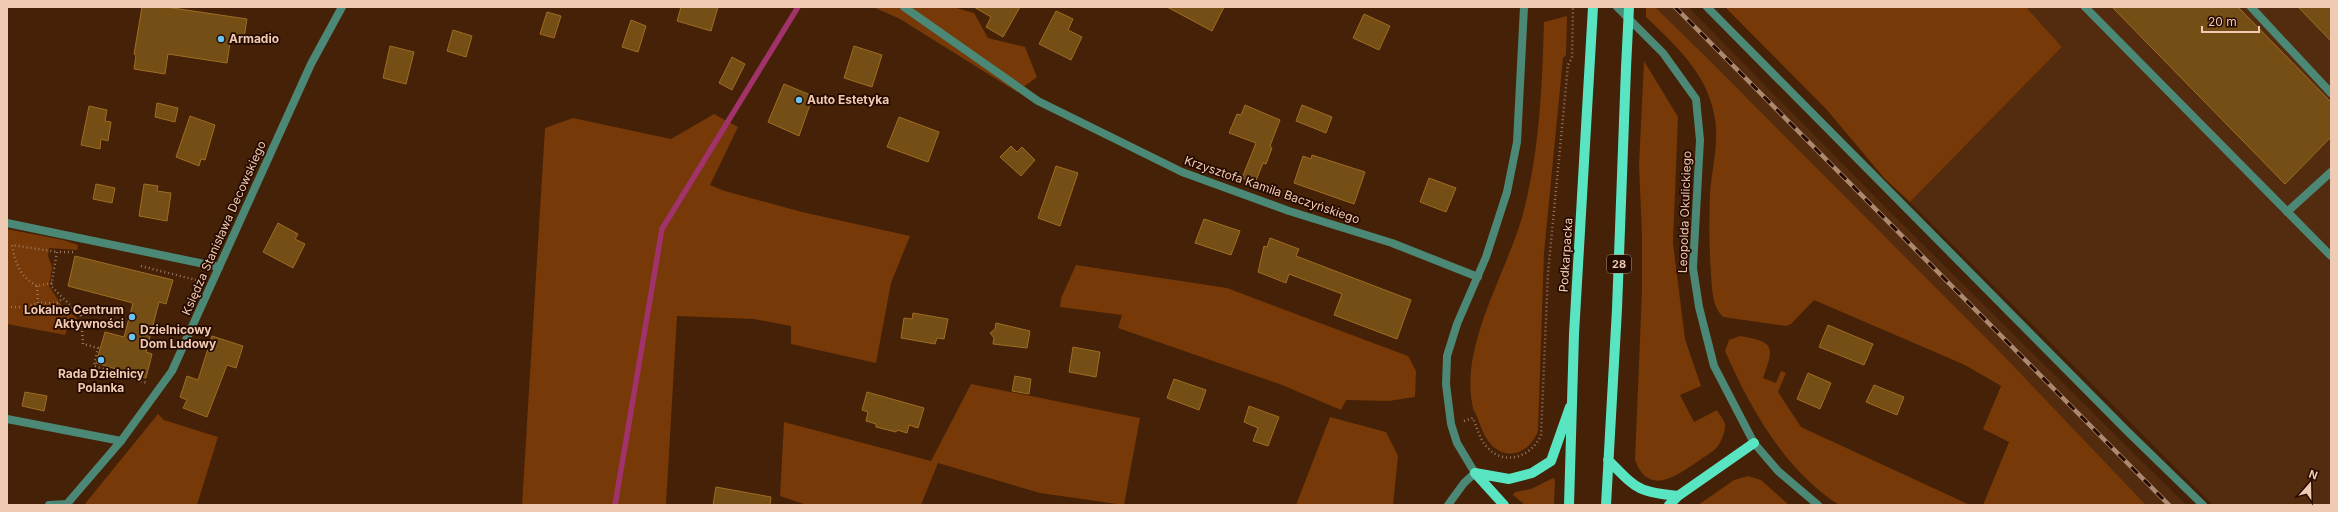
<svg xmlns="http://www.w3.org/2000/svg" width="2338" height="512" font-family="Inter,sans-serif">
<rect width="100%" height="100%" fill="#442107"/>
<!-- built -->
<path fill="#532c0f" d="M1655 7H1688L1888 210 2186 505H2146L2004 356Z
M2026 7H2331V505H2213L1910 202 2062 47Z"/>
<!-- green -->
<path fill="#763907" d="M873 7H953L974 13 988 38 1025 47 1037 77 1017 92 900 19Z
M1646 7H1655L1704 55 2004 356 2146 505H1983L2009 442 1983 429 2001 386 1965 365 1814 300 1791 324 1786 326 1723 317C1712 306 1712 289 1711 274 1709 247 1709 220 1710 193 1712 167 1720 140 1714 114 1706 72 1675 45 1646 17Z
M1725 7H2026L2062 47 1910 202 1885 179 1827 110Z
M1567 16 1566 55 1563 58 1544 253 1538 431C1529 454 1505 463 1488 441 1482 432 1479 421 1475 412H1474C1456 347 1510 270 1525 206 1540 145 1542 84 1544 22Z
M1644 61 1678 117 1673 243 1685 339 1701 386 1680 395 1694 422 1717 410C1719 414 1724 420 1725 424 1726 430 1721 443 1717 447 1712 453 1703 457 1697 462 1675 477 1648 496 1635 460L1642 291V235L1639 165Z
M714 114 738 127 710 185 725 191 802 212 910 236 891 283 876 363 791 344V326L754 319 677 316 666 505H522L545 128 573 118 671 139Z
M7 229 63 240 78 245 77 250 49 248 48 256 52 267 49 286 62 306 78 319 73 326 68 327 65 335 7 324Z
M1076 265 1227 288 1408 356 1416 371 1415 397 1389 401 1346 400 1341 410 1282 385 1118 328 1122 315 1060 307 1061 298Z
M1740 336C1776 342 1774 347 1763 378L1776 383 1781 371 1786 373 1778 392 1801 427 1970 505H1839C1784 469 1751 410 1725 351L1729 340Z
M971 384 1140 418 1124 505 1040 493 938 463 921 505H807L780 496 784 422 931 461Z
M158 414 164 420 218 437 197 505H84Z
M1330 417 1386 432 1398 456 1393 505H1296Z
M1748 476 1761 480 1789 505H1698L1734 480Z
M1553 478 1555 480 1554 505H1525L1513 495 1515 492 1531 489Z"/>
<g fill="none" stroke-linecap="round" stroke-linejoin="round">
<!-- stream -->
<path stroke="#a1326a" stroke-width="5.5" d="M615 505 662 229 798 7"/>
</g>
<!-- building -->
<path fill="#744e15" stroke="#9f6d22" d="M142 7H166L247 19 244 38 231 36 227 63 168 54 165 74 134 69 136 55 134 54Z
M681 7H718L711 31 677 21Z
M974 7H1020L1003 37 986 27 991 17Z
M1167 7H1224L1212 31Z
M2112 7H2238L2331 102V137L2285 184Z
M2298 7H2331V41Z
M1056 11 1073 19 1068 30 1082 37 1071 60 1039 44Z
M547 12 561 16 554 38 540 34Z
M1364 14 1390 26 1379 50 1353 38Z
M631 20 646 26 638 52 622 47Z
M453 30 472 36 466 57 447 51Z
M390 46 414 52 406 84 383 78Z
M854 46 882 55 872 87 844 78Z
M732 57 745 64 732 90 719 83Z
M784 84 813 96 799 136 768 122Z
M157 103 178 108 175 122 155 117Z
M1245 105 1280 120 1270 146 1272 148 1266 164 1263 163 1255 183 1242 178 1256 143 1229 133 1237 114 1241 115Z
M1302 105 1332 117 1326 133 1296 121Z
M89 106 107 110 105 121 111 122 108 141 101 139 100 149 81 145Z
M190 116 215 125 205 160 201 159 199 166 176 157Z
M899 117 939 132 928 162 887 147Z
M1011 146 1017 152 1022 147 1035 160 1021 176 1000 157Z
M1312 155 1365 172 1354 204 1294 183 1303 156 1311 159Z
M1056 166 1078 173 1060 226 1038 218Z
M1429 178 1456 188 1446 212 1420 202Z
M96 184 115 188 112 203 93 199Z
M144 184 158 186 157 191 171 193 167 221 139 216Z
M1204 219 1240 231 1231 255 1195 243Z
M278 223 298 234 295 239 305 244 293 268 263 252Z
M1270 238 1299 249 1296 256 1411 300 1397 339 1334 315 1342 294 1289 274 1286 283 1258 272 1264 246 1267 247Z
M75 256 173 280 166 304 159 302 146 352 152 354 146 378 96 363 105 332 124 337 133 303 68 286Z
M913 313 948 319 944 339 937 338 935 344 901 338 904 318 912 319Z
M996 323 1030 331 1027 348 993 344 994 338 990 333 995 329Z
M1828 325 1873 344 1864 365 1819 347Z
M212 336 243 346 236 368 227 365 207 417 183 408 187 400 180 397 187 376 198 380Z
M1073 347 1100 352 1096 377 1069 372Z
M1808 373 1831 383 1820 409 1797 399Z
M1015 376 1031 379 1029 394 1012 391Z
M1174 379 1206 390 1199 410 1167 398Z
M1874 385 1904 397 1897 415 1866 402Z
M25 392 47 396 44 411 22 406Z
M867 392 924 408 918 428 909 425 907 433 897 430 896 432 876 427V424L866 421 868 412 862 410Z
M1249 406 1279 417 1268 446 1253 441 1258 428 1244 422Z
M716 487 771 497 770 505H713Z"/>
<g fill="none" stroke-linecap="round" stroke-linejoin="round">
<!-- path -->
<path stroke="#9c775f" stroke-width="2.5" stroke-dasharray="1 3" stroke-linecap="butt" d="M73 252H57L51 286 81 316 83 344 98 348 94 366 147 383
M141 266 196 280
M52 283 37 286C21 278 15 263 12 245L57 252
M37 286 38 303H57L62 299
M7 307H27L38 303
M1464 421 1473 418C1477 428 1480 439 1486 446 1503 467 1532 457 1541 435L1548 273 1568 65 1572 58 1573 7"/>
<!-- lane -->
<path stroke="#4b8876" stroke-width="8" d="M1707 7 2127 431 2203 505
M2085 7 2331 256
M2251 7 2331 93
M2287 212 2331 172
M7 223 219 267
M7 419 121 441"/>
<!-- street -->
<path stroke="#4b8876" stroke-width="8" d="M904 7 1038 101 1182 172 1289 211 1392 243 1478 277
M1617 7 1663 53 1696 99 1700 140 1693 268 1699 307 1714 366 1754 443 1778 471 1818 505
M49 505 67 504
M66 505 121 441 172 371 311 64 342 7
M1448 505 1464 483 1475 473 1457 443 1451 424 1446 384 1447 356 1457 324 1486 257 1507 192 1517 142 1524 7"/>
<!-- primary -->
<path stroke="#59e5c1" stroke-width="10" d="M1608 460C1636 488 1636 492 1678 496
M1475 473 1509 479 1532 473 1551 461 1570 407
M1475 473 1504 505
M1569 505 1574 334 1593 7
M1606 505 1617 309 1626 68
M1669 505 1678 496 1754 443"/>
<!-- rail casing -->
<g stroke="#ad8970" stroke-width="4.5">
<path id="rail" d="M1675 7 2169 505"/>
</g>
<!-- rail -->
<use href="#rail" stroke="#260b00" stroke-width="3" stroke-dasharray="9" stroke-linecap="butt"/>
<!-- primary-bridge -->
<path stroke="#59e5c1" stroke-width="10" d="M1626 68 1629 7"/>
</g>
<!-- markers -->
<g fill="#6ac3f1" stroke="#260b00" stroke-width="1.5">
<circle cx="221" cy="39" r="4"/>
<circle cx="799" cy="100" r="4"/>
<circle cx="132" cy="317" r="4"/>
<circle cx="132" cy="337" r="4"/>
<circle cx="101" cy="360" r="4"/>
</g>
<g text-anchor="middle" stroke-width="3.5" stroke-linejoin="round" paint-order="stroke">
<!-- shield labels -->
<rect fill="#260b00" stroke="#b3917d" stroke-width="1" x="1607" y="255" width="24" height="18" rx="3"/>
<g font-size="11" font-weight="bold" fill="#f0cab3">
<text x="1619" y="268">28</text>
</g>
<!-- poi labels -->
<g font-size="12" font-weight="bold" fill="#f0cab3" stroke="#260b00" text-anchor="start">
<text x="229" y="43">Armadio</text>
<text x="807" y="104">Auto Estetyka</text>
<text x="124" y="314" text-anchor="end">Lokalne Centrum<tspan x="124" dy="14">Aktywności</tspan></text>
<text x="140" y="334">Dzielnicowy<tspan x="140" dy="14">Dom Ludowy</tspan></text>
<text x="101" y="378" text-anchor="middle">Rada Dzielnicy<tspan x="101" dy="14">Polanka</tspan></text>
</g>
<!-- street labels -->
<g font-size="12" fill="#f0cab3" stroke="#260b00">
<text transform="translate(1272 190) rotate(19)" y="4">Krzysztofa Kamila Baczyńskiego</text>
<text transform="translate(1685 212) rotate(-88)" y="4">Leopolda Okulickiego</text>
<text transform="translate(224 228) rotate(-66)" y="4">Księdza Stanisława Decowskiego</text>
<text transform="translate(1566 255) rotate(-86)" y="4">Podkarpacka</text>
</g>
</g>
<!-- border -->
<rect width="2338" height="512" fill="none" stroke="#f0cab3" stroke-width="16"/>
<!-- north arrow -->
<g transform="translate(2310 484) rotate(20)" stroke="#260b00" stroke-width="3" paint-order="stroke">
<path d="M0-3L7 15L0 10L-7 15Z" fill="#f0cab3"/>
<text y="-6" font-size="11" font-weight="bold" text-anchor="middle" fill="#f0cab3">N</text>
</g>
<!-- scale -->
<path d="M2202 26v6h57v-6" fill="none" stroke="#f0cab3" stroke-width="2"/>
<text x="2208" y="26" font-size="12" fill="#f0cab3" stroke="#260b00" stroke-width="3" paint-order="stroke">20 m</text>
</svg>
